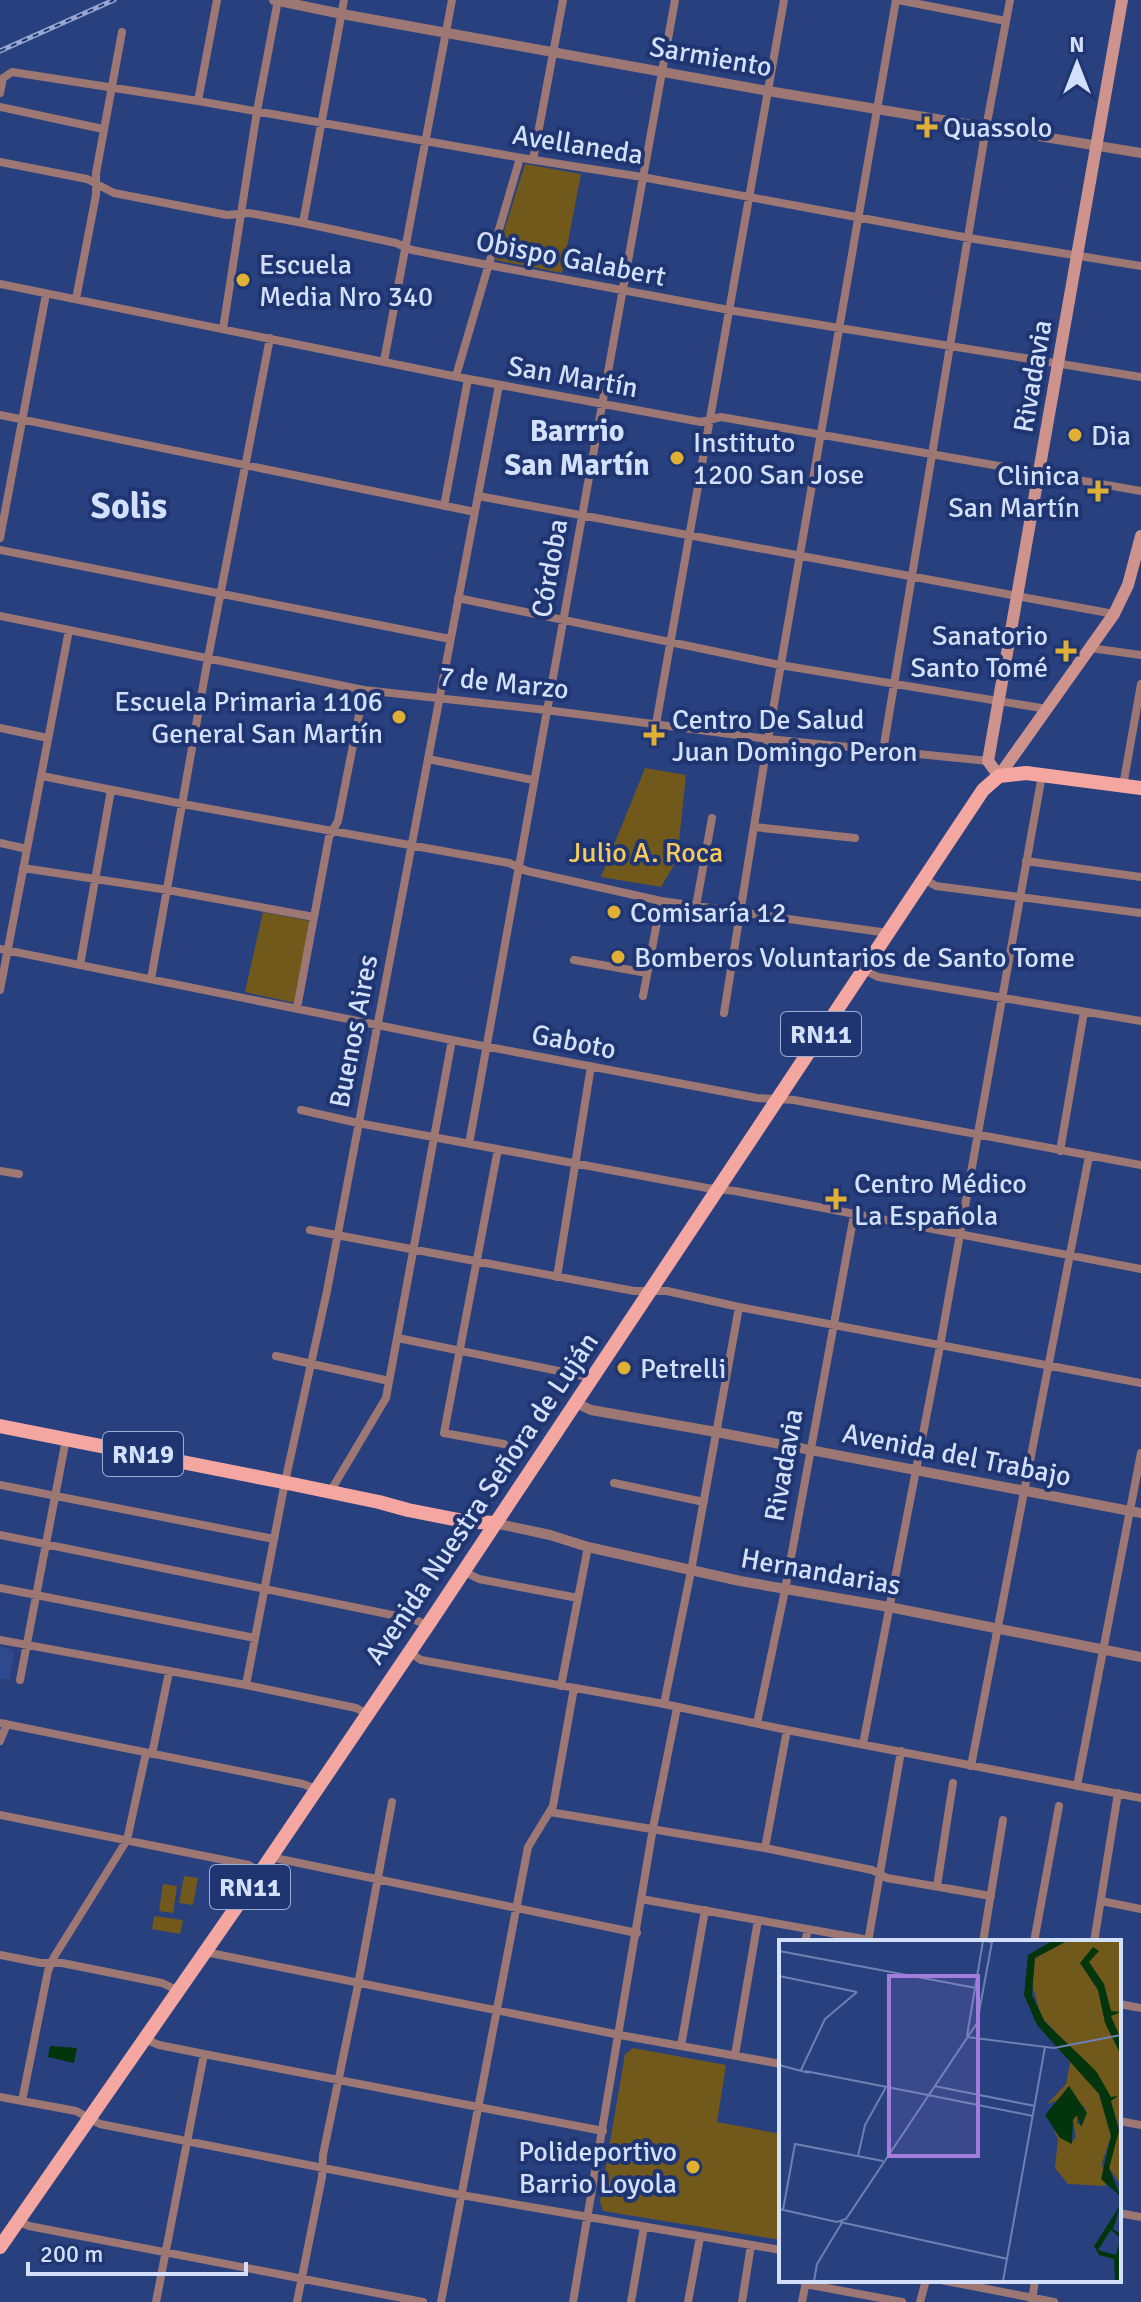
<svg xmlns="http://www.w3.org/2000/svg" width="1141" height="2302" font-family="Signika,sans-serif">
<rect width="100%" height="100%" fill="#29407e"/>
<!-- built -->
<path fill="#2f498e" d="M0 1647 11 1649 14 1653 9 1680 0 1678Z"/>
<!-- green -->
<path fill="#71591c" d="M525 164 581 174 562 273 495 260Z
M645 768 686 775 677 860 661 887 601 877Z
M263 912 310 921 295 1003 245 992Z
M184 1876 198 1878 193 1905 179 1903Z
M163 1884 177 1886 173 1913 159 1911Z
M154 1916 183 1920 180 1934 152 1929Z
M633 2048 726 2065 717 2122 781 2134V2240L603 2211 600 2201 625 2054Z"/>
<!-- water -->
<path fill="#03350c" d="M50 2046 77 2048 74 2063 48 2057Z"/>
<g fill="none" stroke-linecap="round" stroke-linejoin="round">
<!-- minor -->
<path stroke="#9d7773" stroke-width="8" d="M898 0 1006 21
M0 93 3 78 12 72 198 101 528 159 642 177 969 238 1141 266
M198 101 217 0
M0 107 103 129
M533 160 563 0
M0 162 87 179 114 193 227 215 249 213 303 223 396 243 412 250 488 265 729 310 1141 377
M303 223 344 0
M0 284 463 378 701 422 721 417 1141 491
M76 299 96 195V173L122 32
M223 329 257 111 278 0
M384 361 452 0
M456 376 520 158
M0 415 475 512
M478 496 1114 614
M444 506 468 379
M0 538 46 294
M0 550 450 639
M458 598 780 665 1047 709
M0 616 364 690 546 710 768 739 988 761
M1090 648 1141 655
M656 724 784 0
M0 728 48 738
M883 751 986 128 1010 0
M428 759 533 780
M42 776 183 804 509 863 527 871 661 901 888 933
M1123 786 1141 684
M754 827 855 838
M0 843 27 849
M1026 861 1141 877
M23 868 168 890 314 917
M924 879 936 886 1141 913
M696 906 712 818
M0 949 452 1040 757 1098 794 1100 1141 1165
M574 960 647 973
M80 965 111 790
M864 970 878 977 1141 1021
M151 979 208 658 270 338
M0 990 69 630
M643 996 661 901
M297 1008 329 837 338 821 364 690
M724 1013 768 739 896 0
M301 1110 358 1123 707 1188 735 1191 1141 1269
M469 1144 675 0
M498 1149 444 1433 504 1444
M1060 1151 1084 1012
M0 1171 19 1174
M310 1230 634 1291H667L739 1307 1141 1383
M557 1277 591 1066
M398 1338 593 1378
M276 1356 389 1381
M614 1483 704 1502
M0 1485 274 1539
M330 1492 386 1398 452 1040
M0 1535 412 1619 428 1625
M463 1571 479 1579 578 1598
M0 1588 255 1638
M0 1640 246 1685 356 1708 368 1714
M409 1652 421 1660 664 1704 787 1730 1141 1798
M20 1680 66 1439
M246 1685 285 1482 327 1291 499 385
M561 1686 588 1547
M664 1704 691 1571 739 1307
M0 1723 303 1784 316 1789
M757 1723 785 1590 854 1215
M0 1741 7 1724
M863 1744 940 1346 1042 775
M152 1754 169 1672
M971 1766 1089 1156
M1077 1786 1141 1453
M550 1812 765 1848 872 1870 887 1878 991 1896
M0 1815 249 1865 260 1873
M765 1848 787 1730
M270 1857 637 1933
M937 1886 953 1783
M641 1899 869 1940
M1101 1901 1141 1909
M805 1942 808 1929
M868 1942 901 1751
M983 1942 1003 1820
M1034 1942 1059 1806
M1094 1942 1118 1793
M205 1952 620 2035 781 2064
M0 1955 41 1963H62L162 1983 177 1990
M1119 2004 1141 2008
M145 2039 159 2045 204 2054 603 2131
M681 2046 705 1910
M735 2055 758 1920
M0 2097 76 2111 100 2124 186 2141 461 2195 781 2250
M22 2101 48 1971 54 1957 127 1840 146 1753
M1119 2121 1141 2125
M1119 2213 1141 2217
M18 2221 29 2226 423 2302
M941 2280 1054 2302
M805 2284 902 2302
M1032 2301 1035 2280
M156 2302 204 2054
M297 2302 322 2177 323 2155 357 1990 392 1802
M441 2302 528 1847 553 1806 574 1688
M573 2302 653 1828 677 1708
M631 2302 644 2227
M688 2302 700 2237
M742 2302 751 2245
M802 2302 806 2281
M920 2302 926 2280"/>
<!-- tertiary -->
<path stroke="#9d7773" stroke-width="10" d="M274 0 342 14 768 91 1141 153
M576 1403 591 1410 716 1432 1141 1513
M494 1523 550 1535 588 1547 740 1581 889 1607 1141 1657"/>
<!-- secondary -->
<path stroke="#ce938c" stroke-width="12" d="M1122 0 988 761 999 776 1114 614 1128 585 1141 536"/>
<!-- primary -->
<path stroke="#f4a7a0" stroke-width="14" d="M0 1426 278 1481 379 1502 408 1510 464 1521 494 1523
M0 2247 260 1873 428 1625 983 790 999 776 1026 773 1141 788"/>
<!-- rail casing -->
<g stroke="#97a7d0" stroke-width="5">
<path id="rail" d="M0 51 114 0"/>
</g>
<!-- rail -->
<use href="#rail" stroke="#1f3571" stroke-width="2" stroke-dasharray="6" stroke-linecap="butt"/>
</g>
<!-- markers -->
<g fill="#e0b034" stroke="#1f3571" stroke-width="3">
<path d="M923 115h8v8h8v8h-8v8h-8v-8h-8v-8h8z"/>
<circle cx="243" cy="280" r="8"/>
<circle cx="1075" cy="435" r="8"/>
<circle cx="677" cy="458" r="8"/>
<path d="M1094 479h8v8h8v8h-8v8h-8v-8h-8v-8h8z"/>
<path d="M1062 639h8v8h8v8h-8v8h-8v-8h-8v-8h8z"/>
<circle cx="399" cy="717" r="8"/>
<path d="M650 723h8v8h8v8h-8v8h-8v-8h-8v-8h8z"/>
<circle cx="614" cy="912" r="8"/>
<circle cx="618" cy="957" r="8"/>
<path d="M832 1187h8v8h8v8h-8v8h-8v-8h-8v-8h8z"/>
<circle cx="624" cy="1368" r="8"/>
<circle cx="693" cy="2167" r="8"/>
</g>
<g text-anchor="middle" stroke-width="8" stroke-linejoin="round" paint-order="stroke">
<!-- shield labels -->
<g fill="#1f3571" stroke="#9cacd3" stroke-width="2">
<rect x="781" y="1012" width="80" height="44" rx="6"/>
<rect x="103" y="1432" width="80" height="44" rx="6"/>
<rect x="210" y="1865" width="80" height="44" rx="6"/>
</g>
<g font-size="26" font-weight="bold" fill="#d2dffd">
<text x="821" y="1043">RN11</text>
<text x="143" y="1463">RN19</text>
<text x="250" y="1896">RN11</text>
</g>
<!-- street labels -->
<g font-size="28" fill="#d2dffd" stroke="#1f3571">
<text transform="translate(711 56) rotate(10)" y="10">Sarmiento</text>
<text transform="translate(578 144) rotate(9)" y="10">Avellaneda</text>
<text transform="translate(571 258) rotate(11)" y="10">Obispo Galabert</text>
<text transform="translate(573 376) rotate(10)" y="10">San Martín</text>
<text transform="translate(1032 376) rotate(-80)" y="10">Rivadavia</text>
<text transform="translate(549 568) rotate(-80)" y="10">Córdoba</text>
<text transform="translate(504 682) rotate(6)" y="10">7 de Marzo</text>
<text transform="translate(353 1031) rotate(-79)" y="10">Buenos Aires</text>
<text transform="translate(574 1041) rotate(11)" y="10">Gaboto</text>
<text transform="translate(957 1454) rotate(11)" y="10">Avenida del Trabajo</text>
<text transform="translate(783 1465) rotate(-80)" y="10">Rivadavia</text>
<text transform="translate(481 1498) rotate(-56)" y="10">Avenida Nuestra Señora de Luján</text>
<text transform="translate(821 1571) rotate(10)" y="10">Hernandarias</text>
</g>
<!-- poi labels -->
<g font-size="28" fill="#d2dffd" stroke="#1f3571" text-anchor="start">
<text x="943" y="137">Quassolo</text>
<text x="259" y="274">Escuela<tspan x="259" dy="32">Media Nro 340</tspan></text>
<text x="1091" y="445">Dia</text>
<text x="693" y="452">Instituto<tspan x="693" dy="32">1200 San Jose</tspan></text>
<text x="1080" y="485" text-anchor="end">Clinica<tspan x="1080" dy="32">San Martín</tspan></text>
<text x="1048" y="645" text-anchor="end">Sanatorio<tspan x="1048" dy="32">Santo Tomé</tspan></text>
<text x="383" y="711" text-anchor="end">Escuela Primaria 1106<tspan x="383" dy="32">General San Martín</tspan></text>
<text x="672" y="729">Centro De Salud<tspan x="672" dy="32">Juan Domingo Peron</tspan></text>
<text x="630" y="922">Comisaría 12</text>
<text x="634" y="967">Bomberos Voluntarios de Santo Tome</text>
<text x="854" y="1193">Centro Médico<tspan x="854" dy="32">La Española</tspan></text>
<text x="640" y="1378">Petrelli</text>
<text x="677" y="2161" text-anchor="end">Polideportivo<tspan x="677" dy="32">Barrio Loyola</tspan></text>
</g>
<!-- park labels -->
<g font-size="28" fill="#f8c95c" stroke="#1f3571">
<text x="646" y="862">Julio A. Roca</text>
</g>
<!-- neighbourhood labels -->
<g font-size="30" font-weight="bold" fill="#d2dffd" stroke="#1f3571">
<text x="577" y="441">Barrrio<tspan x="577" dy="34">San Martín</tspan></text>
</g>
<!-- district labels -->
<g font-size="36" font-weight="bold" fill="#d2dffd" stroke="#1f3571">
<text x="129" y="518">Solis</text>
</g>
</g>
<!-- overview -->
<g transform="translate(779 1940)">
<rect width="342" height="342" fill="#29407e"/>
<path d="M288 1H342V245L330 228 340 187 333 165 319 150 332 196 323 223 327 246 289 244 276 228 279 199 275 191 292 203 297 197 294 180 298 175V184H304L306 168 288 151 285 158 268 164 287 144 291 123 285 113H297L262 77 252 40 256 18Z" fill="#71591c"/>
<path d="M273 1H288L256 18 253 55 266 82 317 131 332 157 339 156 332 161 340 191 330 228 342 257 322 239 332 196 320 154 258 85 245 55 249 15ZM314 7 320 11 310 22 325 44 332 71 342 72 332 76 342 99V115L326 83 319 50 301 23ZM290 146 308 173 302 187 298 175 294 180 293 204 281 198 266 175ZM342 264 334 289 342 294V341H336L335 319 320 315 315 306ZM332 290 341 298 337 315 319 310Z" fill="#03350c" fill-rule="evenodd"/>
<path fill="none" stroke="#6d80b1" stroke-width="2" d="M0 11 197 48M0 36 78 52M188 96 204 1M188 97 275 108 342 95M0 125 30 133M22 130 46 79 78 52M26 131 149 155M155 146 256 166M149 155 254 176M79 216 86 185 107 147M0 269 58 282 67 279 198 83 213 2 206 1M4 270 16 204 104 221M61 282 229 319M35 341 38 324 64 281M224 341 266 107"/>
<path fill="#a27ddb" fill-opacity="0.15" stroke="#a27ddb" stroke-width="4" d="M110 36H199V216H110Z"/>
<rect width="342" height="342" fill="none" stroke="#d2dffd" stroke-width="4"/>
</g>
<!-- north arrow -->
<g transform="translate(1077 64)" stroke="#1f3571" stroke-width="6" paint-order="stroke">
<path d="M0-6L14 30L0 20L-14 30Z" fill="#d2dffd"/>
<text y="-12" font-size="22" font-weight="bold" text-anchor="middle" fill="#d2dffd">N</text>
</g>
<!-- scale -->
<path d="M28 2262v12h218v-12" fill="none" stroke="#d2dffd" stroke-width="4"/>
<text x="40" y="2262" font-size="24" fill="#d2dffd" stroke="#1f3571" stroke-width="6" paint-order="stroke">200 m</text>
</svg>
